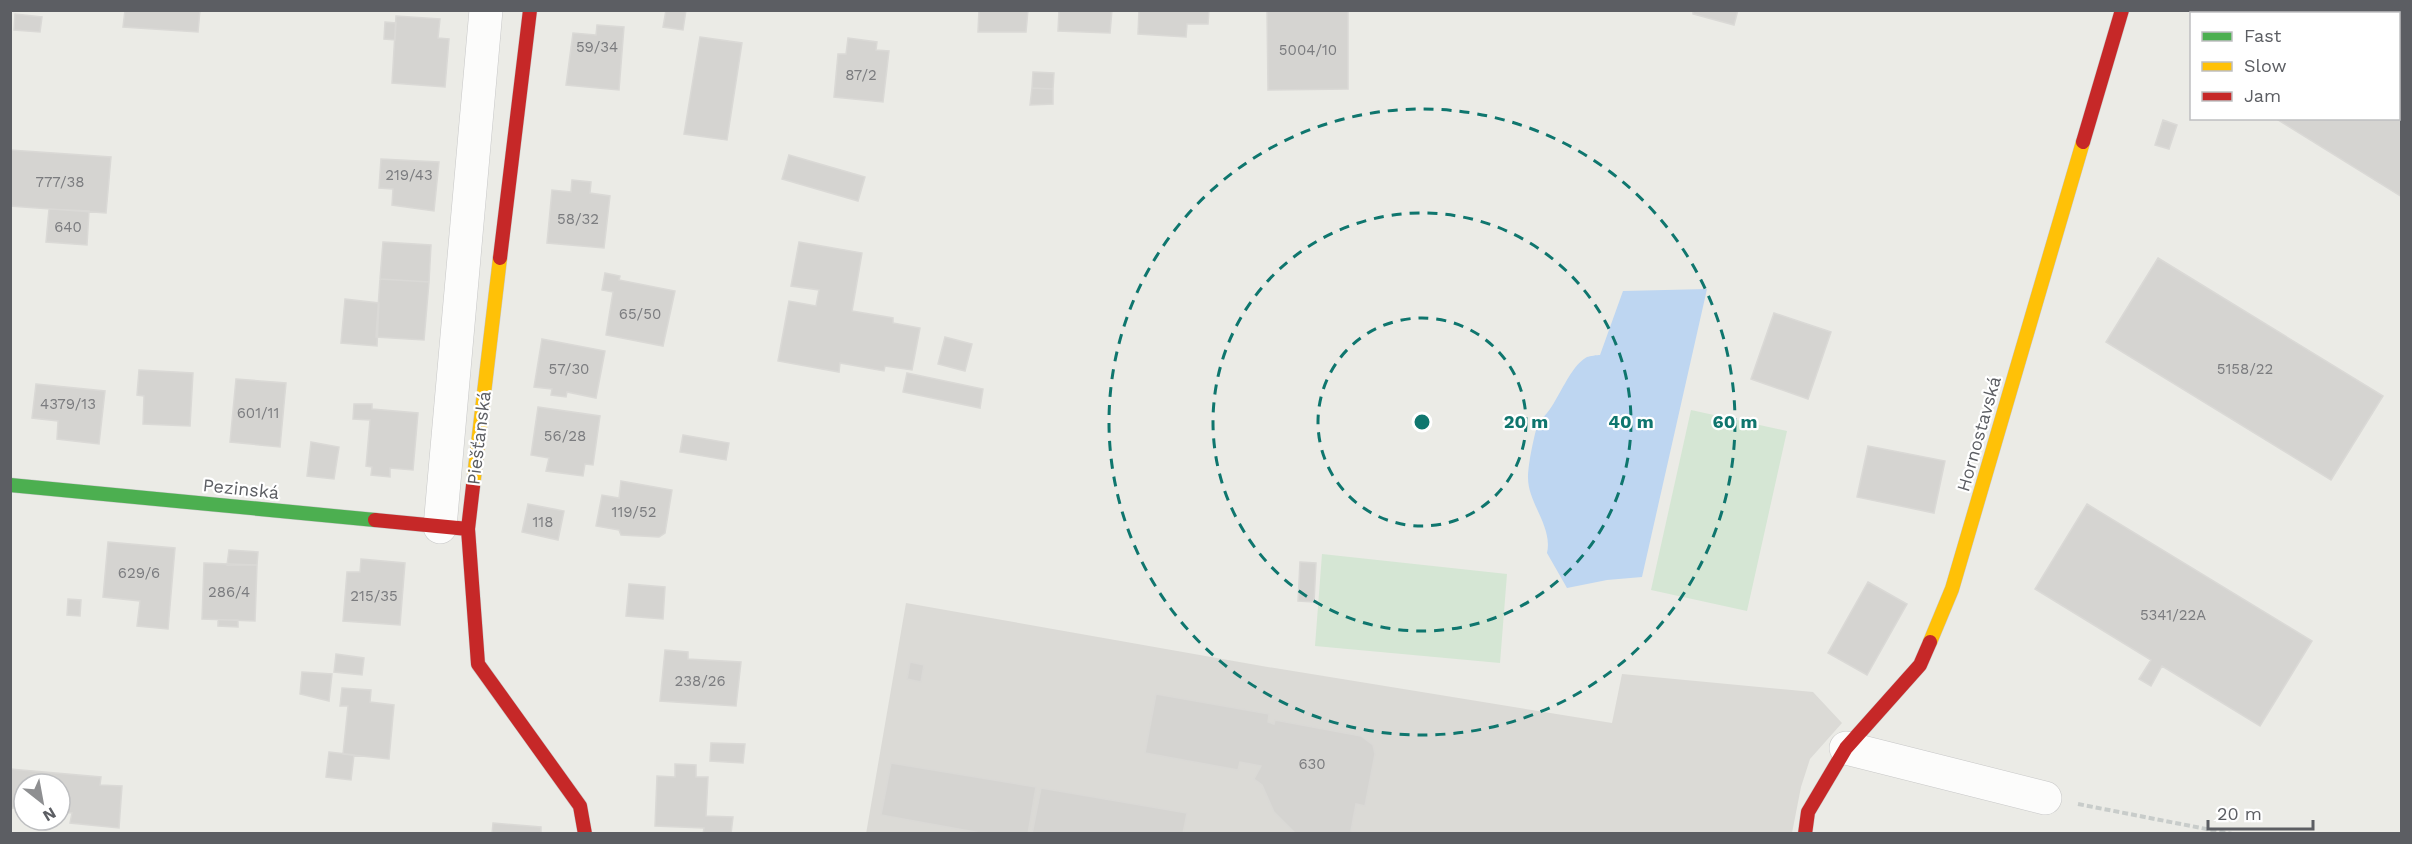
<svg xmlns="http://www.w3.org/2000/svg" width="2412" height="844" font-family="'Work Sans',sans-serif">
<rect width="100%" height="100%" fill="#ebebe6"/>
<!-- industrial -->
<path fill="#dbdad6" d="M906 603 1262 666 1612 723 1622 674 1813 692 1842 723 1810 759 1801 787 1792 833 866 834Z"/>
<!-- green -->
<path fill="#d5e6d4" d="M1691 410 1787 431 1747 611 1651 590Z
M1322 554 1507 574 1500 663 1315 646Z"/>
<!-- water -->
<path fill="#bed6f1" d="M1707 289 1642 577 1607 580 1567 588 1547 553C1553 527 1528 503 1528 478 1528 464 1534 436 1538 423 1540 419 1544 417 1547 413 1559 399 1570 366 1587 357 1590 356 1597 355 1600 355L1623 291Z"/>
<!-- building -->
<path fill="#d5d4d1" stroke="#dad9d6" stroke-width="1.5" d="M125 10H200L198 32 123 27Z
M666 10H686L683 30 663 27Z
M979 10H1028L1026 32H978Z
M1059 10H1112L1110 33 1058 31Z
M1139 10H1209L1208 24H1187L1186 37 1138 34Z
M1267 10H1348V89L1268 90Z
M1693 10H1738L1734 25 1693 14Z
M2226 10H2290L2294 14H2225Z
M15 14 42 17 40 32 14 30Z
M396 16 440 19 438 38 449 39 445 87 392 83Z
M385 22 396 23 395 40 384 39Z
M597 25 624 27 619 90 566 85 573 33 596 35Z
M700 37 742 43 727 140 684 134Z
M848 38 877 42 876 50 889 51 883 102 834 97 838 54H846Z
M1033 72 1054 73 1053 89 1032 88Z
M2398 77 2402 79V197L2275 118H2398Z
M1032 88 1053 89V104L1030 105Z
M2163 120 2177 125 2169 149 2155 145Z
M10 150 111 157 106 213 10 206Z
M789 155 865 177 858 201 782 179Z
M381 159 439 162 434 211 392 205 393 189 379 188Z
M572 180 591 182 590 193 610 196 604 248 547 243 552 190 571 192Z
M49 209 89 211 87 245 46 242Z
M383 242 431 245 429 282 380 279Z
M799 242 862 253 852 311 893 318V323L920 328 912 370 885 366 884 371 840 363 839 372 778 361 789 301 816 306 819 290 791 286Z
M2158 258 2383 396 2331 480 2106 342Z
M605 273 620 276 619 280 675 291 663 346 606 335 613 292 602 290Z
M380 279 429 282 424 340 376 337Z
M345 299 379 303 377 346 341 343Z
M1774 313 1831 332 1808 399 1751 379Z
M945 337 972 344 965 371 938 364Z
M542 339 605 351 596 398 567 392 566 397 551 395 552 389 534 387Z
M139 370 193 373 190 426 143 424 144 396 137 395Z
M907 373 983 389 980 408 903 392Z
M236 379 286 383 280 447 230 442Z
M36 384 105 391 99 444 57 439 58 421 32 418Z
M354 404H372V409L418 413 413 470 390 468V477L371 475 372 467 366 466 370 420 353 419Z
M538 407 600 416 593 465 585 464 583 476 546 471 549 458 531 455Z
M683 435 729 443 726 460 680 452Z
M311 442 339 447 334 479 307 476Z
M1868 446 1945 461 1934 513 1857 497Z
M621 481 672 490 665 533 659 537 621 535 619 530 596 526 602 495 619 498Z
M528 504 564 511 558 540 522 532Z
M2087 504 2312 641 2260 726 2162 666 2151 686 2139 679 2151 660 2035 589Z
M108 542 175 548 168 629 137 626 140 601 103 597Z
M229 550 258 552 257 565H227Z
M361 559 405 563 400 625 343 621 347 572H360Z
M1300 562 1316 563 1314 602 1298 601Z
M204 563 257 565 255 621 202 619Z
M1868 582 1907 604 1867 675 1828 653Z
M629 584 665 587 663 619 626 616Z
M68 599 81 600 80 616 67 615Z
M218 620H238V627L218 626Z
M665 650 688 652V659L741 662 736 706 660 701Z
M336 654 364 658 362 675 334 672Z
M910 662 924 665 921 682 907 679Z
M302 672 332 674 329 701 300 694Z
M342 688 371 690 370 702 394 705 389 759 343 754 348 706H340Z
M1156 694 1269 714 1268 722 1274 724 1275 720 1361 736 1373 745 1375 754 1365 806 1356 804 1351 831 1366 834H1296L1274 812 1262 785 1254 779 1261 766 1240 762 1238 770 1145 753Z
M711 743 745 744 743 763 710 761Z
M329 752 354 755 351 780 326 777Z
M891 763 1036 787 1028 834H986L881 815Z
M675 764 696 765V777H708L706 816 733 817 731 834H703L704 828 655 826 657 776 675 777Z
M10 769 101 777 100 785 122 786 119 828 70 823 72 813 60 812V784H24V809L10 808Z
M1041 788 1187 813 1183 834H1032Z
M493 823 541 827V834H492Z"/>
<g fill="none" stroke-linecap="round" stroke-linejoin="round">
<!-- street casing -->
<g stroke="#c7c7c7" stroke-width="34">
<path id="street" d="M440 527 486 10
M1846 748 2045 798"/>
</g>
<!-- fast casing -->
<g stroke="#c8c8c8" stroke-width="15">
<path id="fast" d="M10 485 375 520"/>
</g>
<!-- slow casing -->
<g stroke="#c8c8c8" stroke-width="15">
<path id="slow" d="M473 486 500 258
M1930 642 1952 589 2083 142"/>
</g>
<!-- jam casing -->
<g stroke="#c8c8c8" stroke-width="15">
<path id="jam" d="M2083 142 2122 10
M500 258 530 10
M473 486 468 529 478 664 580 806 585 834
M375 520 468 529
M1805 834 1808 812 1846 748 1920 665 1930 642"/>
</g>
<!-- path -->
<path stroke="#c8ccca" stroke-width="4" stroke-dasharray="6 3" stroke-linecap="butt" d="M2369 10 2374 14
M2398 28 2402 30
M2078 804 2232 834"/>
<!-- street -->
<use href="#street" stroke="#fcfcfb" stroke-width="33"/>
<!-- fast -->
<use href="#fast" stroke="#4caf50" stroke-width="14"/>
<!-- slow -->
<use href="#slow" stroke="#ffc107" stroke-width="14"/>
<!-- jam -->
<use href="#jam" stroke="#c62828" stroke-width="14"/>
</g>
<!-- distance rings -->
<g fill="none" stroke="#0f766e" stroke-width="3" stroke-dasharray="10 8">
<circle cx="1422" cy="422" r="104"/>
<circle cx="1422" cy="422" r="209"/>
<circle cx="1422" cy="422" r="313"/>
</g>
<g text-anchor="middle" stroke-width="4.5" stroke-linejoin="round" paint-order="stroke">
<!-- number labels -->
<g font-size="15" fill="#7b7c7f">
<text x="597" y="52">59/34</text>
<text x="1308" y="55">5004/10</text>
<text x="861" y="80">87/2</text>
<text x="409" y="180">219/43</text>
<text x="60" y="187">777/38</text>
<text x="578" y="224">58/32</text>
<text x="68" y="232">640</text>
<text x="640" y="319">65/50</text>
<text x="569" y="374">57/30</text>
<text x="2245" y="374">5158/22</text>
<text x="68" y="409">4379/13</text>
<text x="258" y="418">601/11</text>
<text x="565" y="441">56/28</text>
<text x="634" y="517">119/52</text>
<text x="543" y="527">118</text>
<text x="139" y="578">629/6</text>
<text x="229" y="597">286/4</text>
<text x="374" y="601">215/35</text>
<text x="2173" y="620">5341/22A</text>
<text x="700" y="686">238/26</text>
<text x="1312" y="769">630</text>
</g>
<!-- street labels -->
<g font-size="18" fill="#5c5e63" stroke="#fff">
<text transform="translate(1979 434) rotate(-74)" y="6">Hornostavská</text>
<text transform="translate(479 438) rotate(-83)" y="6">Piešťanská</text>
<text transform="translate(241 489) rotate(6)" y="6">Pezinská</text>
</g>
</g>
<circle cx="1422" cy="422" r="9" fill="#0f766e" stroke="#fff" stroke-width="3"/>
<g font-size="18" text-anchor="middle" font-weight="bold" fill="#0f766e" stroke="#fff" stroke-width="4.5" stroke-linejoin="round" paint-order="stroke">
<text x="1526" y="428">20 m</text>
<text x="1631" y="428">40 m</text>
<text x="1735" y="428">60 m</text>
</g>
<!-- border -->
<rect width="2412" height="844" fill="none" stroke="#5c5e63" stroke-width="24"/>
<!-- legend -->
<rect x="2190" y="12" width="210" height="108" fill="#ffffff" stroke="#bebfc1" stroke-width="1.5"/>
<rect x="2202" y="32" width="30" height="9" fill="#4caf50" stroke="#bebfc1" stroke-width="1.5"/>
<text x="2244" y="42" font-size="18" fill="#5c5e63">Fast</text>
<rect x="2202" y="62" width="30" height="9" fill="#ffc107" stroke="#bebfc1" stroke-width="1.5"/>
<text x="2244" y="72" font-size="18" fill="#5c5e63">Slow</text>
<rect x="2202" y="92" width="30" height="9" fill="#c62828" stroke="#bebfc1" stroke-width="1.5"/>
<text x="2244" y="102" font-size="18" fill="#5c5e63">Jam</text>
<!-- north arrow -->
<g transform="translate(42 802) rotate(149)"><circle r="28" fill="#ffffff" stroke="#bebfc1" stroke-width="1.5"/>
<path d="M0-4.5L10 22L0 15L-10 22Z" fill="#8e8f91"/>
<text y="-9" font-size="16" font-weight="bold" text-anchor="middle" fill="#5c5e63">N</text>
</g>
<!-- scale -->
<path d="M2208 820v9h105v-9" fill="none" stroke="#5c5e63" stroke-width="3"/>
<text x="2217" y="820" font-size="18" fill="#5c5e63" stroke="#ffffff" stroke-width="4.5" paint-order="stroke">20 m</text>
</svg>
